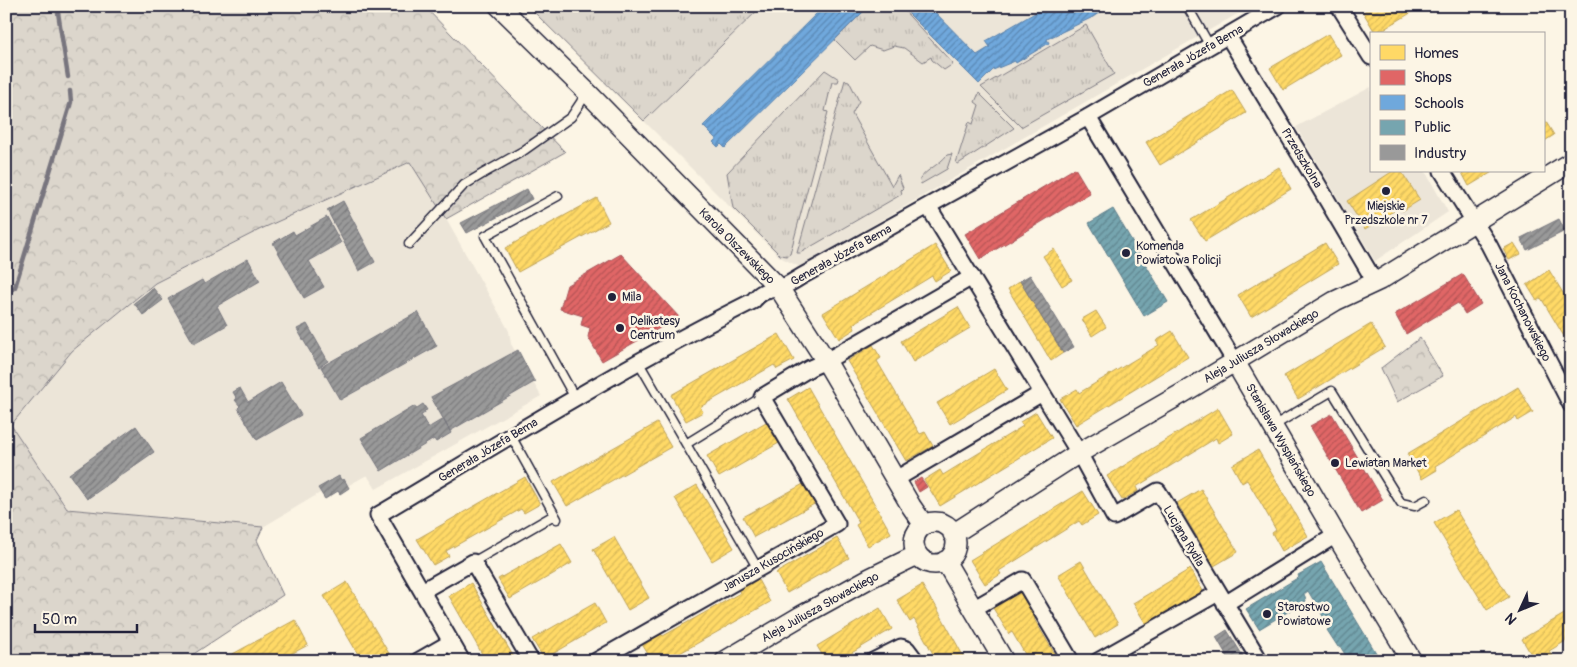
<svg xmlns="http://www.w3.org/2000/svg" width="1577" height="667" font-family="Pangolin,sans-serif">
<defs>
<pattern id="grass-tufts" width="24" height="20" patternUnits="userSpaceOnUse" patternTransform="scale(1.25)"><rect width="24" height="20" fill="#dcd6cc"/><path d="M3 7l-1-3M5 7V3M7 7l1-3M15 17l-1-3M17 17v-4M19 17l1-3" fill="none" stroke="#bcb7b0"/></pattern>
<pattern id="park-crowns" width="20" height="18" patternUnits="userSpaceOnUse" patternTransform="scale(1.25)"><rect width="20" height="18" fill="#dcd6cc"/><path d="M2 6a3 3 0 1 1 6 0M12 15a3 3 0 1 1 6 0" fill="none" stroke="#bcb7b0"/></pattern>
<pattern id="homes-hatch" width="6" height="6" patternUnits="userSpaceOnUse" patternTransform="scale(1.25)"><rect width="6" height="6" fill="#ffd966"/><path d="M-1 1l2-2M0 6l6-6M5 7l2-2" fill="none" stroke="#daba59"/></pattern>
<pattern id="shops-hatch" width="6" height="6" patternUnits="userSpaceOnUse" patternTransform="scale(1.25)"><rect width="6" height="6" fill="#e06666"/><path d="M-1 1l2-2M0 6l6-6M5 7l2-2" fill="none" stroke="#b55455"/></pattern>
<pattern id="schools-hatch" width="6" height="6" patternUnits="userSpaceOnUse" patternTransform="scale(1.25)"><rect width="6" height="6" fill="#6fa8dc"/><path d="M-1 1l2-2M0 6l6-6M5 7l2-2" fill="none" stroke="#5b88b4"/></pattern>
<pattern id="public-hatch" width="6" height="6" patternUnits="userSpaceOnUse" patternTransform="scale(1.25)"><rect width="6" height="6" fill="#76a5af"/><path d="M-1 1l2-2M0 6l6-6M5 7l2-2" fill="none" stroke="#608690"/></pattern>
<pattern id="industry-hatch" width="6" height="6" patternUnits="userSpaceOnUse" patternTransform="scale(1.25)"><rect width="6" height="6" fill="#999"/><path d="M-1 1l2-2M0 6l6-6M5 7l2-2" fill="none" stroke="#7c7c7e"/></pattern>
</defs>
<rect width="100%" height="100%" fill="#fcf5e5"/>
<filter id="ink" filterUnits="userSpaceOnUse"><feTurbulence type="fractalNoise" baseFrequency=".02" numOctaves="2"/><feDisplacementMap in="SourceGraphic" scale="10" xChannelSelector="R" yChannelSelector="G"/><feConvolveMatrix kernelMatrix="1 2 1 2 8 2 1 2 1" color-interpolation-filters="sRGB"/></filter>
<g filter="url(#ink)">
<!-- built -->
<path fill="#ece5d8" d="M762 6H1251L800 267 780 257 644 121Z
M1371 87V171H1425L1448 212 1375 261 1296 127Z
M411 162 446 219 499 313 509 331 511 344 541 396 376 489 367 475 324 499 320 493 263 527 67 509 11 425 72 351 155 283 261 229Z"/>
<!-- grass -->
<path fill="url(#grass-tufts)" stroke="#7f7c84" d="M528 6H762L644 121Z
M869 6H900L953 64 944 70 932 60 931 57 923 62 904 48 894 46 883 50 870 46 855 60 835 40Z
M1086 25 1114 74 1021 127 981 87Z
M825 70 839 79 838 82H832L825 111 828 112 790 254 786 256 780 255 733 208 727 173Z
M845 80 849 81 859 101 852 114 892 186 898 175 903 188 901 190 902 194 800 253H797Z
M979 93 1014 128 958 164 956 163 969 122 973 124 979 105 975 102Z
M952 154 947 169 921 184 920 179C927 169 939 165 947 155Z"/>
<!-- park -->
<path fill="url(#park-crowns)" stroke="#7f7c84" d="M6 6H424L565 152 446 219 410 162 261 229 155 283 72 351 11 425 67 509 263 527 257 540 283 595 183 661H6Z
M1420 338 1443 376 1397 402 1381 368Z"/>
<!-- homes -->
<path fill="url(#homes-hatch)" stroke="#bda259" d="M1373 6H1422L1376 34 1363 12Z
M1328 34 1341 55 1283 90 1270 68Z
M1232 90 1246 113 1160 165 1146 142Z
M1543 117 1554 135 1543 142Z
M1279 167 1291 189 1205 241 1191 220Z
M1393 171H1401L1420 200 1402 211 1400 207 1365 229 1347 201Z
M1461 171H1494L1469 186Z
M597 198 609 222 518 272 505 248Z
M1325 243 1338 264 1251 317 1238 295Z
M1514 243 1521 254 1509 260 1503 249Z
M935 245 951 271 935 281 932 276 853 324 855 329 839 339 823 313Z
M1054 249 1072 280 1062 286 1043 256Z
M1549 270 1571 306V348L1541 298 1537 301 1527 285Z
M1020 281 1063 353 1051 361 1008 289Z
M958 307 970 328 913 362 901 341Z
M1096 311 1106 327 1092 336 1082 319Z
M1371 324 1385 347 1298 399 1284 376Z
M1172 331 1188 357 1076 425 1060 399 1077 389 1079 393 1159 345 1156 341Z
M779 334 794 360 777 369 774 365 700 407 703 412 686 421 671 395Z
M873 345 881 358 877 361 907 412 920 434 925 432 933 446 906 461 847 361Z
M994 369 1007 390 950 424 937 403Z
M808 387 891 533 868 546 856 525 859 523 788 399Z
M1518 387 1533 412 1518 421 1516 417 1435 466 1437 470 1422 479 1407 454Z
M1218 408 1233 434 1218 443 1216 438 1136 487 1138 491 1122 500 1107 476Z
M1036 412 1052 438 940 506 924 480 940 470 943 475 1023 426 1020 422Z
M766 422 779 443 719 477 707 456Z
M657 423 671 447 567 506 553 482Z
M1258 450 1308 536 1282 551 1272 533 1276 530 1262 505 1247 480 1242 483 1232 465Z
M525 477 540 504 524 513 521 509 446 551 449 556 433 565 417 539Z
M807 482 818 502 754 537 743 517Z
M697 485 734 548 712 561 675 498Z
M1201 489 1238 552 1214 566 1177 503Z
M1083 491 1098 515 1082 525 1079 521 999 571 1001 574 985 584 970 560Z
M1456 510 1509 597 1487 610 1434 523Z
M614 537 649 598 628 610 593 549Z
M837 538 849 558 787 593 776 573Z
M561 544 572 563 510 599 498 579Z
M1081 561 1118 624 1095 638 1058 575Z
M1190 569 1203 591 1146 624 1133 603Z
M757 578 770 602 666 661H652L642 644 661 634 663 636 740 593 738 589Z
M347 582 391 657 385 661H362L324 596Z
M471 583 498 630 516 661H486L449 596Z
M922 585 932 602 933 601 966 661H937L914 619 910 622 897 600Z
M1021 592 1037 618 1034 619 1059 661H1029L1012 632 1009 634 993 608Z
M595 603 606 623 544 659 532 639Z
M880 608 892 629 838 661H826L817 646Z
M1571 610V638L1549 651 1552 655 1543 661H1535L1522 639Z
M295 620 308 645 293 653 279 661H220Z"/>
<!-- shops -->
<path fill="url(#shops-hatch)" stroke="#a75259" d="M1075 168 1090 193 980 259 965 234Z
M621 254 679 317 602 361 588 337 590 328 581 325 583 316 560 309 567 285Z
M1463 274 1481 304 1465 314 1458 303 1406 334 1395 314Z
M1332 414 1383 500 1361 513 1310 426Z
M921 478 927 487 919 492 914 482Z"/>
<!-- schools -->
<path fill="url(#schools-hatch)" stroke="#5880ac" d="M824 6H869L725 148 721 144 718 147 713 142 716 139 703 126Z
M901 6H929L977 55 990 47 986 41 1047 6H1109L1093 17 1047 39 1049 43 1016 63 1015 61 993 70 979 84Z"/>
<!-- public -->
<path fill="url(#public-hatch)" stroke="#5d7e8c" d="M1113 209 1168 302 1144 316 1089 223Z
M1321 562 1381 661H1349L1340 646 1338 647 1327 630 1330 628 1308 591 1304 594 1306 601 1259 629 1252 618 1246 609 1299 577 1298 575Z"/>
<!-- industry -->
<path fill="url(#industry-hatch)" stroke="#75757d" d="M527 189 532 199 467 233 461 223Z
M343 201 375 262 359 271 327 210Z
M327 217 341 243 309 261 324 287 304 298 273 243 293 231 295 235Z
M1559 219 1565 231 1527 250 1521 238Z
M248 259 260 281 217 306 227 325 194 344 168 299 202 280 204 284Z
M1030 275 1074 347 1063 353 1020 281Z
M153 288 163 300 143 315 134 303Z
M418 312 437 346 340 400 321 367Z
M307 324 328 361 319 367 297 329Z
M518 350 534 381H536L450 431 431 397Z
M281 382 301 415 257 440 238 408 240 406 235 400 237 399 233 392 240 388 248 402Z
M423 404 427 410 424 411 425 413 421 415 428 428 443 419 451 433 436 442 434 439 381 471 361 438 415 406 417 408Z
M136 426 154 452 87 499 69 474Z
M339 476 341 480 344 479 349 488 340 494 338 491 325 499 318 488Z
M1227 630 1246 661H1230L1216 637Z"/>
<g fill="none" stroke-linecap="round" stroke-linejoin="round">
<!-- stream -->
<path stroke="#78757e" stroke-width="4.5" d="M57 6 68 77
M6 294 15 287 71 102 70 91"/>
<!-- service casing -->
<g stroke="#22223b" stroke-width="11">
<path id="service" d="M1187 6 1210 46
M558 196 485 236 575 398
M409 244 464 185 484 173 523 151 571 117 581 102 586 91
M639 363 686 444 762 397
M1273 426 1332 391 1401 503 1415 506 1426 500
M511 436 557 519
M686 444 758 569
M473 562 554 515"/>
</g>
<!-- minor casing -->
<g stroke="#22223b" stroke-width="19">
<path id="minor" d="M1339 6 1371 57
M1228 36 1317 183 1375 282
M1088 117 1235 362
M1442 171 1489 245 1571 405
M928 206 1079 453 1114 517 1158 491 1260 661
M896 479 1042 393
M422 591 473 562 531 661
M1225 604 1336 535
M973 609 1023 580 1071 661
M418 661 451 642
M462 661 378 515C501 442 625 365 753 301 762 290 767 291 779 288 787 286 795 280 802 276L1088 117 1278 6
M596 661 837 524 762 397 810 368 826 361 972 277
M873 661 901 647 907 649 916 661
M1098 661 1218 593"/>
</g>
<!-- tertiary casing -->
<g stroke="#22223b" stroke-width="22">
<path id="tertiary" d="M499 6 586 91 779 288 826 361 911 506 924 525
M1235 362 1336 535 1412 661
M914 543a21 21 0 1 1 42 0a21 21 0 1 1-42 0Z
M953 534 1079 453 1183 393 1335 301 1380 280 1571 162
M945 561 1004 661
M725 661 801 616 870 578 917 555"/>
</g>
<!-- service -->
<use href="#service" stroke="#fcf5e5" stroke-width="8"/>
<!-- minor -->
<use href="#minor" stroke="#fcf5e5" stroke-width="15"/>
<!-- tertiary -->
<use href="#tertiary" stroke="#fcf5e5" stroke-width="19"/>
</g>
</g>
<!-- markers -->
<g fill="#22223b" stroke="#fcf5e5" stroke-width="2">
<circle cx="1386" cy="191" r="5"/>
<circle cx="1126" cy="253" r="5"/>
<circle cx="612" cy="297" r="5"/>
<circle cx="620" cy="328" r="5"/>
<circle cx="1335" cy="463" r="5"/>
<circle cx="1267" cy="614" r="5"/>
</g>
<g text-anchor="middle" stroke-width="5" stroke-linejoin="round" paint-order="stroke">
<!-- street labels -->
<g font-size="12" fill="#22223b" stroke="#fcf5e5">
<text transform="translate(1193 56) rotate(-30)" y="4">Generała Józefa Bema</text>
<text transform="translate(1302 158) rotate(59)" y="4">Przedszkolna</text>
<text transform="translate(737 246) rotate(45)" y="4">Karola Olszewskiego</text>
<text transform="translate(841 255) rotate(-29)" y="4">Generała Józefa Bema</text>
<text transform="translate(1523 312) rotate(63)" y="4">Jana Kochanowskiego</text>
<text transform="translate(1261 346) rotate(-31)" y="4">Aleja Juliusza Słowackiego</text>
<text transform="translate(1281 440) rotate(60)" y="4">Stanisława Wyspiańskiego</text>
<text transform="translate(488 450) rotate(-31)" y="4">Generała Józefa Bema</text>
<text transform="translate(1184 536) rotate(59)" y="4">Lucjana Rydla</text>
<text transform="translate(773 560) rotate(-30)" y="4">Janusza Kusocińskiego</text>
<text transform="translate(820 607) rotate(-29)" y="4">Aleja Juliusza Słowackiego</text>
</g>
<!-- poi labels -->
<g font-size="12" fill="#22223b" stroke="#fcf5e5" text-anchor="start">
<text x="1386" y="210" text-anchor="middle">Miejskie<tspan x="1386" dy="14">Przedszkole nr 7</tspan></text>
<text x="1136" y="250">Komenda<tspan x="1136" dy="14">Powiatowa Policji</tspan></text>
<text x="622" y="301">Mila</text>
<text x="630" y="325">Delikatesy<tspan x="630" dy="14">Centrum</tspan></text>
<text x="1345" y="467">Lewiatan Market</text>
<text x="1277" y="611">Starostwo<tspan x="1277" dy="14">Powiatowe</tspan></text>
</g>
</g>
<!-- margin -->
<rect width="1577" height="667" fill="none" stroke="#fcf5e5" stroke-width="25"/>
<rect x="12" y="12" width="1552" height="642" fill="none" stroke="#22223b" stroke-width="2" filter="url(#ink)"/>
<!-- legend -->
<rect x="1370" y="32" width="175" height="140" fill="#fcf5e5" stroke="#a5a1a1"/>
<rect x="1380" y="45" width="25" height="15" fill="#ffd966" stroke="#a5a1a1"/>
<text x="1414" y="58" font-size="15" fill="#22223b">Homes</text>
<rect x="1380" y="70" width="25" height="15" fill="#e06666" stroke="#a5a1a1"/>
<text x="1414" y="82" font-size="15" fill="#22223b">Shops</text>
<rect x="1380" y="95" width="25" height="15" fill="#6fa8dc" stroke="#a5a1a1"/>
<text x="1414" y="108" font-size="15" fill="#22223b">Schools</text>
<rect x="1380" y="120" width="25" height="15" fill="#76a5af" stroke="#a5a1a1"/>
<text x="1414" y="132" font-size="15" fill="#22223b">Public</text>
<rect x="1380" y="145" width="25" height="15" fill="#999999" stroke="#a5a1a1"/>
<text x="1414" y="158" font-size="15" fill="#22223b">Industry</text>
<!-- north arrow -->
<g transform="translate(1520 610) rotate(226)" stroke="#fcf5e5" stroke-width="4" paint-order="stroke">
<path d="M0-4L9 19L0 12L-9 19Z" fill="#22223b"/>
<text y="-8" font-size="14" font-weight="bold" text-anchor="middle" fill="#22223b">N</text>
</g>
<!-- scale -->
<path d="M35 624v8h102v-8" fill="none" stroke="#22223b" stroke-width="2.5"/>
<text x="42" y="624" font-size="15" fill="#22223b" stroke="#fcf5e5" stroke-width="4" paint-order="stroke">50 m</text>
</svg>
